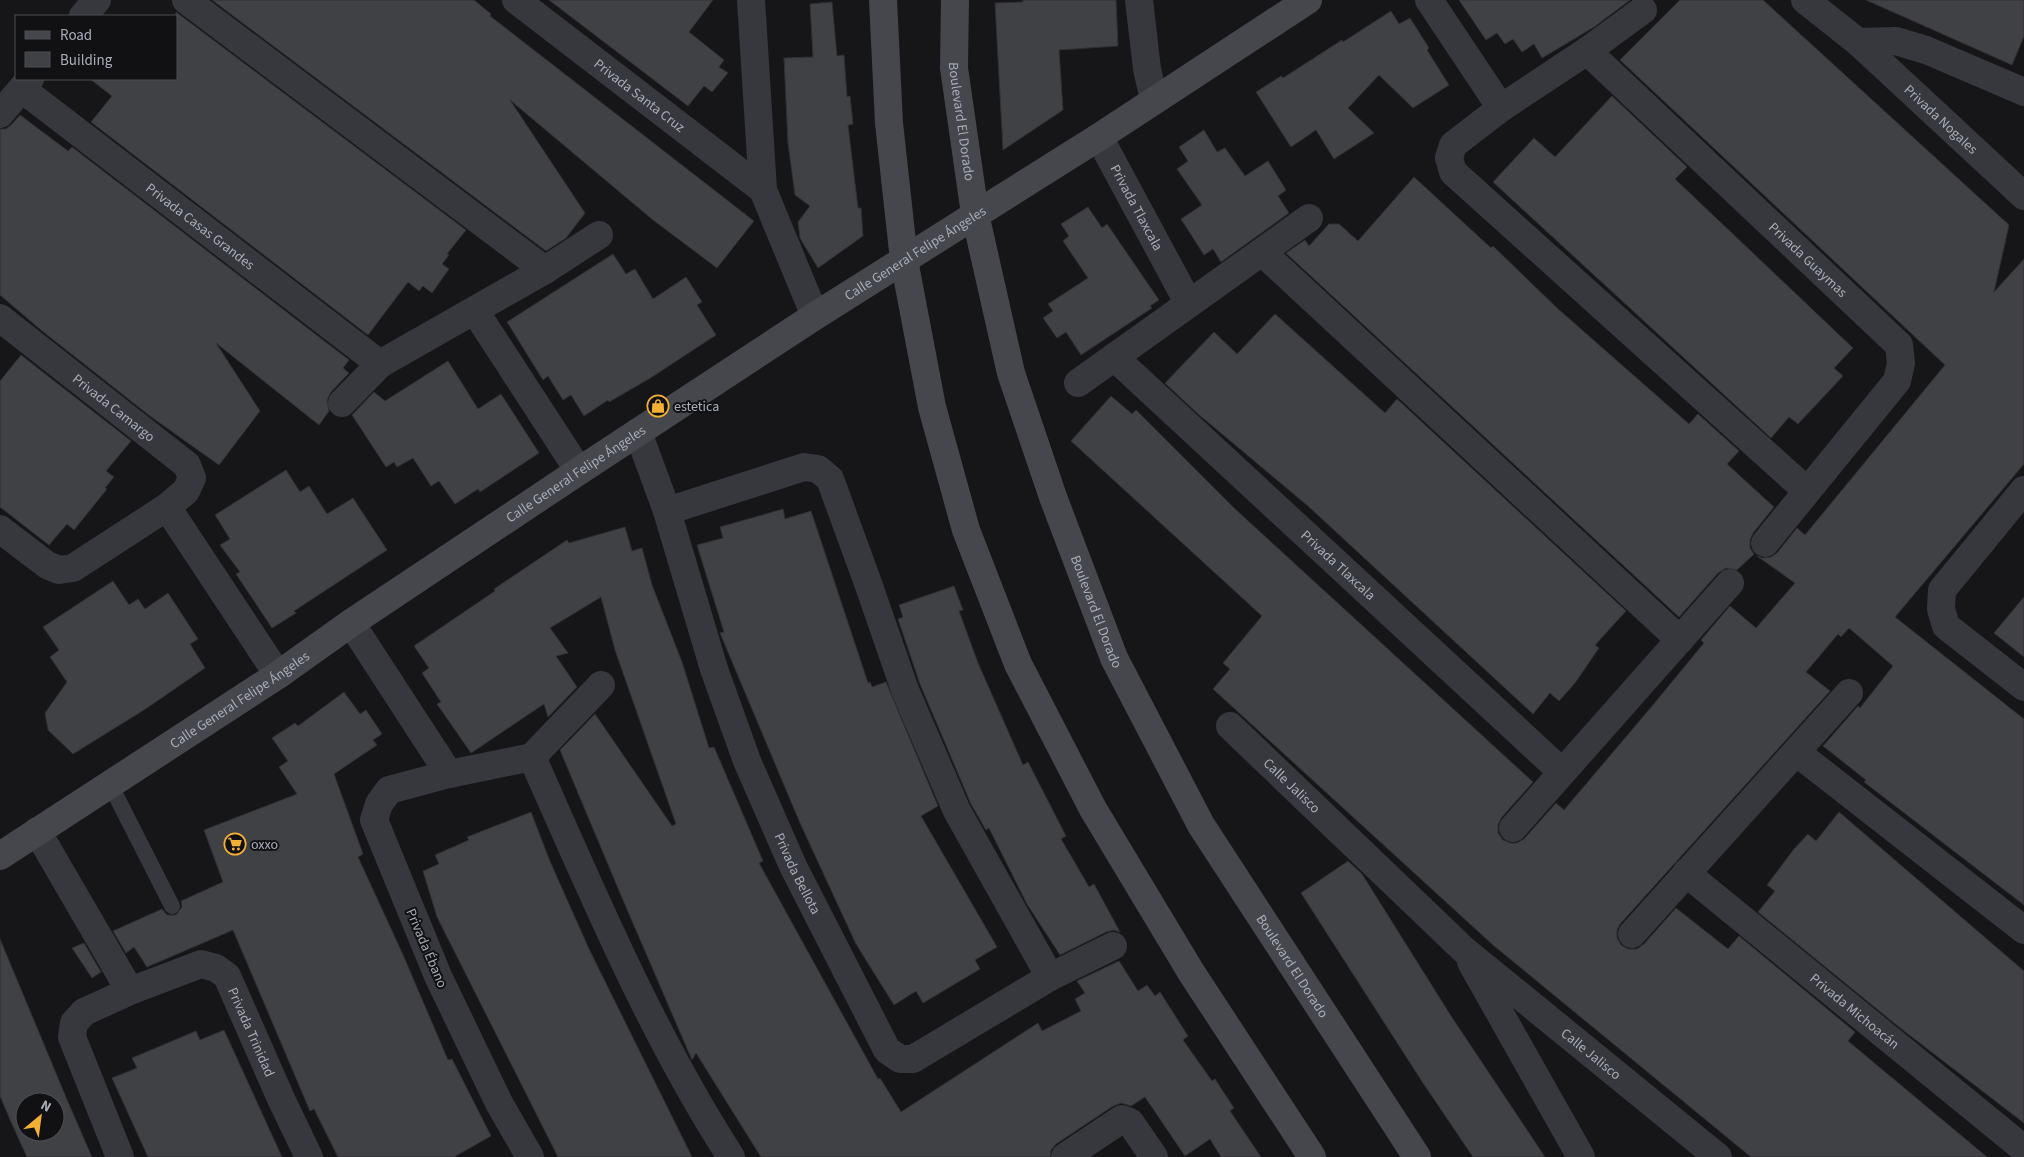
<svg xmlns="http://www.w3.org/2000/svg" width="2024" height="1157" font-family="'Source Sans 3',sans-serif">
<rect width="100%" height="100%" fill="#161618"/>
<!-- building -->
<path fill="#404145" stroke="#303034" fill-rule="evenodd" d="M212 0H474L491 14 490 16 754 221 717 268 653 220 510 100 585 213 566 238 546 251Z
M549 0H713L689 32 724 60 719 67 728 73 712 92 704 86 688 106Z
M1023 0H1116L1118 46 1059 50 1063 110 1003 150 995 3 1023 2Z
M1459 0H1630L1594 27 1542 58 1534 44 1522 52 1513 39 1505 44 1497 33 1486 40Z
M1680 0H1763L2009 225 1994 292 2024 259V464L1895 617 2024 719V905L1864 782 1866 780 1823 746 1858 706 1860 708 1893 666 1849 628 1841 637 1838 634 1806 672 1830 691 1620 924 1617 930V938L1621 945 1628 949H1637L1644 944 1676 908 1728 949 1739 936 1855 1032 1848 1041 1987 1157H1751L1493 945 1213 689 1230 669 1223 663 1262 616 1071 441 1111 396 1132 414 1136 410 1234 508 1533 782 1501 818 1498 825V833L1503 840 1510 843H1517L1524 839 1556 803 1564 810 1653 705 1704 643 1701 640 1730 606 1756 628 1795 583 1757 556 1763 558 1771 557 1777 553 1797 528 1805 535 1945 365 1620 60Z
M1866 0H2024V36L2012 65Z
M832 2 837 56 844 55 847 97 850 96 853 124 848 125 858 208H861L863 236 818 268 800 238 798 222 810 206 795 195 788 143 784 58 813 57 810 4Z
M1391 11 1399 24 1410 18 1429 48 1427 50 1449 85 1413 108 1379 75 1348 108 1374 133 1334 159 1316 130 1291 147 1256 92 1281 76 1283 78 1342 40 1343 42Z
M176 12 466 230 447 254 449 255 442 264 449 269 432 293 423 286 419 291 408 282 368 335 91 122 112 96 90 79H176Z
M1612 96 1687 167 1675 179 1853 348 1834 368 1843 376 1798 424 1789 417 1771 438 1493 182 1534 138 1555 157Z
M20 115 68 151 72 147 349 360 343 368 349 373 331 392 327 400 329 411 319 425 216 343 260 411 219 465 150 416 41 330 0 295V129H6L12 124Z
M1204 130 1217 152 1225 148 1245 176 1268 161 1286 190 1278 196 1289 213 1221 262 1213 249 1204 255 1181 219 1202 205 1177 169 1188 161 1179 147Z
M1414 177 1491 248 1493 246 1557 308 1689 424 1698 414 1739 451 1727 464 1774 507 1753 533 1750 540V548L1754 554 1737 570 1726 568 1718 573 1679 617 1286 253 1305 240 1309 246 1329 224H1339L1358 241Z
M1088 207 1102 228 1107 224 1159 300 1150 306 1152 308 1081 355 1066 332 1057 338 1043 318 1053 311 1048 304 1088 278 1063 241 1069 236 1061 224Z
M613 254 626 274 635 269 653 299 686 277 702 302 697 305 716 335 652 377 609 402 608 400 584 416 571 395 563 400 548 376 543 380 507 322Z
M1275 314 1385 413 1397 399 1626 611 1595 645 1599 648 1575 683 1559 701 1550 693 1533 714 1308 506 1197 413 1165 383 1214 332 1237 354Z
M21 355 131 441 106 471 114 477 105 488 107 489 74 530 67 524 49 545 0 507V381Z
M448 361 478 409 501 394 539 453 480 492 478 489 455 504 439 481 431 486 413 458 397 467 394 462 386 467 352 415 374 392 385 401Z
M286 470 300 492 309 486 327 514 353 498 387 550 294 611 296 613 272 628 236 574 240 572 220 545 230 539 215 515Z
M783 509 785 519 811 511 868 683 870 682 872 687 886 682 938 806 921 816 997 947 975 960 980 969 923 1003 916 991 894 1005 856 944 800 823 720 633 724 632 697 545 723 538 720 527Z
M625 527 632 551 642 548 652 585 682 662 709 748 714 747 763 861 759 863 878 1079 880 1078 901 1112 1038 1023 1042 1031 1081 1011 1075 999 1085 993 1077 981 1119 961 1138 991 1147 985 1155 996 1160 992 1188 1036 1183 1040 1212 1081 1215 1079 1234 1108 1230 1111 1261 1157H1221L1210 1139 1185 1156 1145 1097 1131 1106 1121 1103 1113 1106 1056 1144 1051 1150 1050 1157H761L696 1053 692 1060 620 893 560 750 595 714 672 826 676 824 615 650 601 597 550 628 568 653 556 656 577 687 548 717 544 704 471 753 437 704 441 702 422 673 429 668 414 646 495 591 494 589 567 540 569 543Z
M113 581 129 605 138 599 145 609 168 593 198 639 190 644 205 668 147 708 73 754 48 730 45 713 67 682 50 657 59 650 43 627Z
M954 586 963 610 959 611 978 663 1023 765 1028 762 1066 836 1061 839 1089 887 1094 884 1120 932 1114 930 1106 932 1060 955 1027 904 989 828 986 830 971 804 920 684 898 619 903 617 899 605Z
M2024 597V657L1994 633Z
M344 692 360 714 366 710 382 734 373 740 377 745 334 774 363 854 358 857 404 957 448 1060 452 1059 491 1136 454 1157H338L314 1109 310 1111 233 930 147 967 134 947 126 953 113 931 162 909 167 915H176L182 907 181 901 223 882 204 830 297 794 279 767 288 761 272 738 295 723 298 726Z
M531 812 549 859 589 949 692 1157H558L437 917 423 871 439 864 435 855 469 840 467 837Z
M1839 812 2024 971V1123L1899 1027 1758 912 1775 891 1767 885 1794 849 1808 834 1816 841Z
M1348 861 1362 874 1451 1016 1545 1157H1473L1423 1083 1301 893Z
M0 939 68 1102 92 1157H27L11 1122 0 1096ZM25 1102H55V1132H25Z
M84 943 101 972 92 978 72 948Z
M224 1030 282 1157H148L112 1078 137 1068 132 1058 196 1031 200 1040Z"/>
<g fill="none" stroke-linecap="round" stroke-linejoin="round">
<!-- lane -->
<path stroke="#37383d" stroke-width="16" d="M110 784 172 906"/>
<!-- street -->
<g stroke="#37383d" stroke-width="28">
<path d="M186 0 545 270"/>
<path id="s1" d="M516 0 763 190"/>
<path d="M751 0 763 190 815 316"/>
<path d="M1139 0 1147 69 1154 99"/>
<path d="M1429 0 1501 108"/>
<path id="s2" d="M1805 0 1858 42 2024 196"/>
<path d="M1643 10 1587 51 1501 108 1453 145 1449 158 1453 172 1807 491"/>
<path d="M83 16 97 0"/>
<path d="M1858 42 1896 41 1926 50 2024 92"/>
<path id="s3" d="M1587 51 1899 345 1901 363 1897 381 1765 543"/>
<path id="s4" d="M22 89 380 364"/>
<path d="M0 114 30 79"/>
<path id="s5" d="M1099 137 1189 304"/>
<path d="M1262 252 1680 640"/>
<path d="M475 311 579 471"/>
<path id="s6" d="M0 318 187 465 192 478 186 491 167 507 73 568 59 570 47 565 0 529"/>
<path id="s7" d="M1114 357 1562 772"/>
<path d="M1078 383 1309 218"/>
<path d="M342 403 380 364 545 270 599 235"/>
<path id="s8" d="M638 432 667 511 714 669 747 761 793 866 887 1050 900 1059H913L1050 977 1113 946"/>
<path d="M2024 490 1942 590 1941 609 1946 626 2024 687"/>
<path d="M167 507 278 675"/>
<path d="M667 511 804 467 818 469 830 479 869 586 905 690 957 811 1050 977"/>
<path d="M351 623 449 774"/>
<path id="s9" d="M1230 726 1464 950 1718 1157"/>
<path d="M1796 752 2024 930"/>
<path d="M532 757C592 892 651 1033 731 1157"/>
<path d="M1513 828 1730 583"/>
<path d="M37 831 130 991"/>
<path id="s10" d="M1686 873 2019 1145 2024 1146"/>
<path d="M1632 934 1849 693"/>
<path d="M1471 962 1581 1157"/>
<path id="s11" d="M120 1157 72 1037 74 1023 84 1012 130 991 201 964 216 968 227 976 282 1101 309 1157"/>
<path d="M530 1157 499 1103 438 976 374 820 379 804 389 790 449 774 532 757 601 685"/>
<path d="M1065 1157 1122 1119 1130 1122 1154 1157"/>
</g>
<!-- secondary -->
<g stroke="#45474d" stroke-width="28">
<path d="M883 0 889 123 904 260 932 407 966 530 1018 664 1093 809 1191 972 1312 1157"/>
<path id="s12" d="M955 0 954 68 975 214 1011 373 1053 497 1114 658 1201 825 1417 1157"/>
<path id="s13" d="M0 856 278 675 351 623 579 471 815 316 1099 137 1308 0"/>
</g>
</g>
<!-- icons -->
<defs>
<g id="shop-ring" transform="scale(1.125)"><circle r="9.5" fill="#111113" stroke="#f2b134" stroke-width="1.5"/><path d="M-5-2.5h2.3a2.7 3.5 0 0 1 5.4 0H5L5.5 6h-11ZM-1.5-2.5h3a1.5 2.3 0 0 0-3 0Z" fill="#f2b134"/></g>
<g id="supermarket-ring" transform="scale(1.125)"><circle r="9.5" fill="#111113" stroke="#f2b134" stroke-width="1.5"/><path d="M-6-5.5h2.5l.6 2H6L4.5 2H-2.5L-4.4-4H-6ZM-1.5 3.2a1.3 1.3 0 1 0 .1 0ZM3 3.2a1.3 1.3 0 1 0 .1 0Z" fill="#f2b134"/></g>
</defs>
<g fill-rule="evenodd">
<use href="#shop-ring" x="658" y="406"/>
<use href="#supermarket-ring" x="235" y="844"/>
</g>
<g text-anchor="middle" stroke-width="4" stroke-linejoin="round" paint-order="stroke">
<!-- street labels -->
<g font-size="14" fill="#a8adb8" stroke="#111113">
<text dy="5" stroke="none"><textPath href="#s1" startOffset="156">Privada Santa Cruz</textPath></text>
<text dy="5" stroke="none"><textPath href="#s2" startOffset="181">Privada Nogales</textPath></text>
<text dy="5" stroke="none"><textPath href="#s12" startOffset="122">Boulevard El Dorado</textPath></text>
<text dy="5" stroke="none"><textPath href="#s5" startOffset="80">Privada Tlaxcala</textPath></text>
<text dy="5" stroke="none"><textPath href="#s4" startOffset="225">Privada Casas Grandes</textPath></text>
<text dy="5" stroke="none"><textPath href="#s13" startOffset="1096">Calle General Felipe Ángeles</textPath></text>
<text dy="5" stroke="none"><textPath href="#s3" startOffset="304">Privada Guaymas</textPath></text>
<text dy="5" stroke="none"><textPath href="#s6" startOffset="145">Privada Camargo</textPath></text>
<text dy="5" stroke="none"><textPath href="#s13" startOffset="691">Calle General Felipe Ángeles</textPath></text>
<text dy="5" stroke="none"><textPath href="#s7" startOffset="306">Privada Tlaxcala</textPath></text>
<text dy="5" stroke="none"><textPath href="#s12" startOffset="632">Boulevard El Dorado</textPath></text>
<text dy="5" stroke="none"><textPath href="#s13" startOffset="286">Calle General Felipe Ángeles</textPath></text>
<text dy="5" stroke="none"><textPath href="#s9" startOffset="86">Calle Jalisco</textPath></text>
<text dy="5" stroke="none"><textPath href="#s8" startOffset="470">Privada Bellota</textPath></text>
<text transform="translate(427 948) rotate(67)" y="5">Privada Ébano</text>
<text dy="5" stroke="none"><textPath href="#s12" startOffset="1038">Boulevard El Dorado</textPath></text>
<text dy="5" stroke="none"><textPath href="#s10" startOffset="218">Privada Michoacán</textPath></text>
<text dy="5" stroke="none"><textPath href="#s11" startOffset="375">Privada Trinidad</textPath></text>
<text dy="5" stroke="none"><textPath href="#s9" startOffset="488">Calle Jalisco</textPath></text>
</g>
<!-- poi labels -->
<g font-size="14" fill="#a8adb8" stroke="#111113" text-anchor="start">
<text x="674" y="411">estetica</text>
<text x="251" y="849">oxxo</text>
</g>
</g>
<!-- legend -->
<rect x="15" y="15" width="162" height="65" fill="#111113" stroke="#4d4f55"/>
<rect x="25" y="31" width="25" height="8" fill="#45474d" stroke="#4d4f55"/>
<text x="60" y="40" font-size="15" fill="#a8adb8">Road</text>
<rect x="25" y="52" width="25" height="15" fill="#404145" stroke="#4d4f55"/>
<text x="60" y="65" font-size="15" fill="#a8adb8">Building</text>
<!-- north arrow -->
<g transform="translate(40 1117) rotate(29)"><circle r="24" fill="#111113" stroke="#4d4f55"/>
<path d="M0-4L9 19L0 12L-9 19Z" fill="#f2b134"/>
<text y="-8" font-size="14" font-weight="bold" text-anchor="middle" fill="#a8adb8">N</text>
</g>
</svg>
